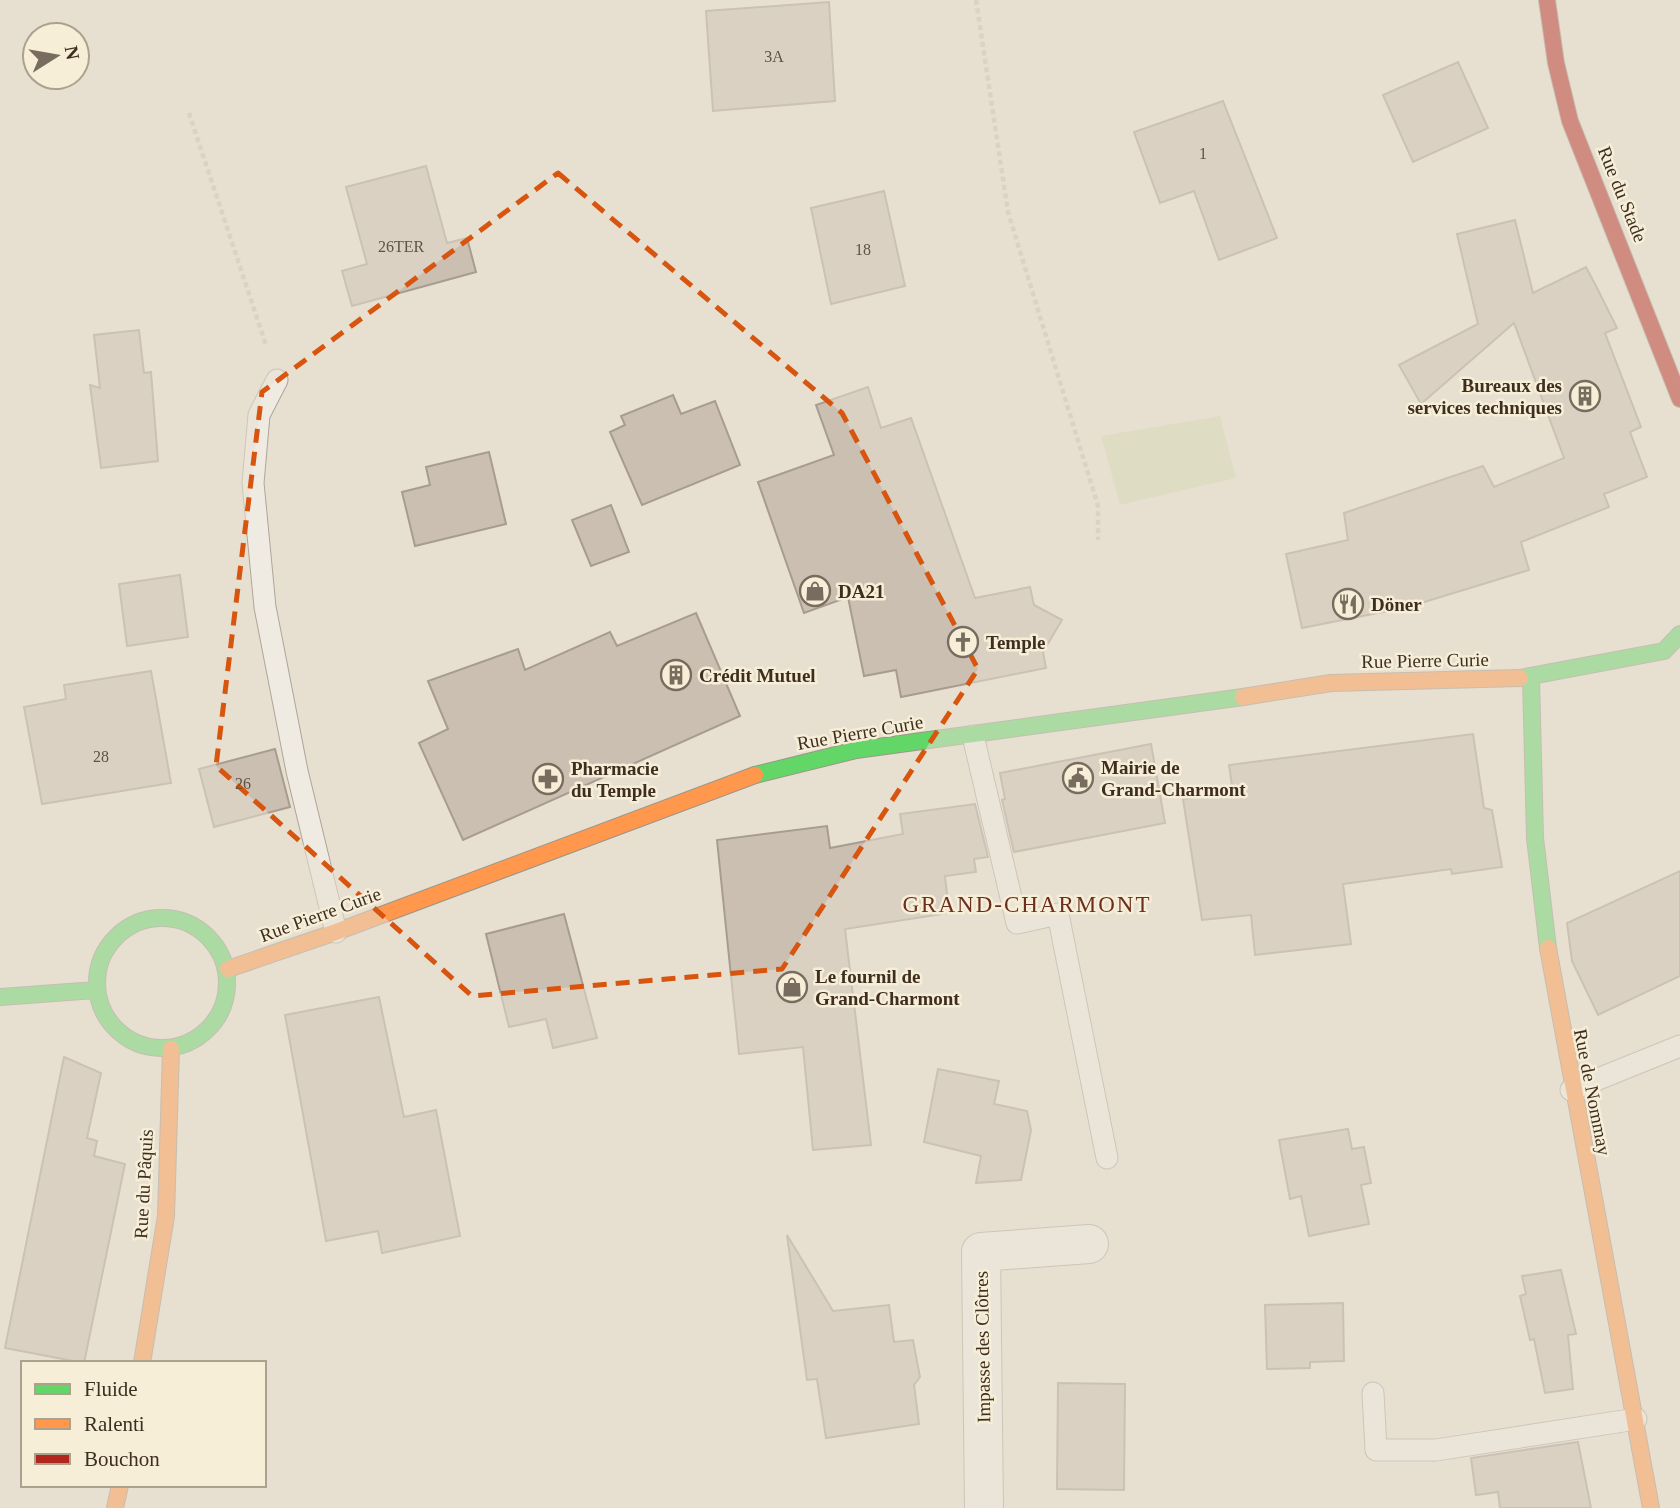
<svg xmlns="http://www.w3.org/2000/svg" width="1680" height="1508" font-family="Georgia,serif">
<rect width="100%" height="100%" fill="#e7e0d1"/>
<!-- green -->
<path fill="#d6d7b3" d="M1220 416 1236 478 1120 505 1101 436Z"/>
<!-- building -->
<path fill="#cbbfb2" stroke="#a89c90" stroke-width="2" d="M829 2 835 101 713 111 706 11Z
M1458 62 1488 128 1413 162 1383 95Z
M1223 101 1277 238 1219 260 1194 191 1160 203 1134 132Z
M426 166 447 243 467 238 476 272 352 306 342 271 367 264 346 187Z
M884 191 905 286 831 304 811 208Z
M1515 220 1533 293 1586 267 1596 286 1617 328 1605 333 1641 427 1630 432 1647 477 1604 494 1609 507 1521 542 1529 570 1408 607 1302 628 1286 554 1348 540 1344 513 1483 466 1494 487 1564 458 1514 323 1421 404 1399 365 1478 324 1457 234Z
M139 330 144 373 151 372 158 461 101 468 90 385 100 388 94 335Z
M868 387 881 428 911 418 975 598 1030 587 1034 605 1062 620 1043 652 1046 668 901 697 896 670 864 676 848 597 804 613 758 482 834 455 816 405Z
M673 395 681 414 715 401 740 465 642 505 610 432 625 425 621 416Z
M489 452 506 524 415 546 402 492 430 485 426 467Z
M611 505 629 552 591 566 572 520Z
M180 575 188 637 127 646 119 584Z
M696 613 740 716 463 840 419 743 448 729 428 681 518 649 525 670 610 632 617 646Z
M151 671 171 783 42 804 24 707 66 699 64 685Z
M1473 734 1484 808 1492 810 1502 867 1452 874 1451 869 1343 884 1351 944 1255 955 1251 915 1202 920 1183 799 1233 792 1229 765Z
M1151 744 1165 823 1014 852 1002 800 1005 799 1000 773Z
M275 749 290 807 214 827 199 769Z
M975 804 988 857 974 859 976 872 945 876 949 913 845 929 871 1145 813 1150 803 1047 739 1054 717 840 827 826 830 848 903 834 900 814Z
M1680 871V976L1598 1015 1572 961 1567 923Z
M564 914 597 1038 553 1048 546 1019 509 1027 486 934Z
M379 997 404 1117 436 1110 460 1236 382 1253 378 1231 326 1241 285 1015Z
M64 1057 101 1073 87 1138 97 1141 94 1156 125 1164 84 1363 5 1348Z
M938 1069 999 1081 994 1104 1027 1111 1031 1130 1021 1180 976 1183 981 1156 924 1142Z
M1348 1129 1352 1149 1364 1147 1371 1183 1361 1185 1369 1224 1309 1236 1301 1196 1290 1199 1279 1140Z
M787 1235 833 1311 889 1305 894 1342 913 1340 920 1377 914 1385 919 1424 826 1438 817 1379 807 1380Z
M1561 1270 1576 1334 1568 1335 1573 1389 1545 1393 1534 1339 1530 1340 1520 1296 1526 1294 1522 1276Z
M1343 1303 1344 1361 1310 1362V1368L1267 1369 1265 1305Z
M1058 1383 1125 1384 1124 1490 1057 1489Z
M1578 1442 1591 1508H1500L1498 1492 1476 1495 1471 1458Z"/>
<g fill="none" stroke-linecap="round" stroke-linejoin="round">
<!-- lane casing -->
<g stroke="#ada599" stroke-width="23">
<path id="lane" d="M277 380 259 415 253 483 265 607 297 771 336 932
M973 736 1017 923 1058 914 1107 1158
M1571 1090 1680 1046
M1373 1393 1376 1450H1436L1636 1419"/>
</g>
<!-- street casing -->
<g stroke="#ada599" stroke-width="40">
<path id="street" d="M984 1508 981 1252 1089 1244"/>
</g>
<!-- fast casing -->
<g stroke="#9c958a" stroke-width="18">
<path id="fast" d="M1520 678 1664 651 1680 634
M1531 678 1535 838 1548 948
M755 775 856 750 1243 697
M97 983a65 65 0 1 1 130 0a65 65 0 1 1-130 0Z
M0 997 96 990"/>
</g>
<!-- slow casing -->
<g stroke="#9c958a" stroke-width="18">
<path id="slow" d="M1243 697 1331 683 1520 678
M1548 948 1651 1508
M228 969 336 932 755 775
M142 1363 166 1216 171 1049
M115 1508 120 1485"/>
</g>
<!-- jam casing -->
<g stroke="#9c958a" stroke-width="18">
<path id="jam" d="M1547 0 1556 63 1570 121 1680 399"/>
</g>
<!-- path -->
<path stroke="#c8c2b9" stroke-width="4.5" stroke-dasharray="5 3.5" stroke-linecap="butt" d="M976 0 1008 212 1098 506V540
M189 113 266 345"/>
<!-- lane -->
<use href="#lane" stroke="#efebe3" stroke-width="21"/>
<!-- street -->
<use href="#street" stroke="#efebe3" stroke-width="38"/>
<!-- fast -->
<use href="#fast" stroke="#63d668" stroke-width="16"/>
<!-- slow -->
<use href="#slow" stroke="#ff974d" stroke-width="16"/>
<!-- jam -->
<use href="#jam" stroke="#b3261e" stroke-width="16"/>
</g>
<!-- marked area -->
<path d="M0 0H1680V1508H0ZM558 173 842 413 978 669 782 969 472 996 216 766 262 392Z" fill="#e7e0d1" fill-opacity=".55" fill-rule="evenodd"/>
<path fill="none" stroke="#d7550e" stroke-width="5" stroke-dasharray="14 9" stroke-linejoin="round" d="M558 173 842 413 978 669 782 969 472 996 216 766 262 392Z"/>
<!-- icons -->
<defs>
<g id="building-ring" transform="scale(1.575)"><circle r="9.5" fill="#f7eed8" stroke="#786c5e" stroke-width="1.5"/><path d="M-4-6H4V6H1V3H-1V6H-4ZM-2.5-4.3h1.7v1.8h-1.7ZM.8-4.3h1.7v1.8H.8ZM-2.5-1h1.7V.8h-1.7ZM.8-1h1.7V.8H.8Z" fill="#786c5e"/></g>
<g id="shop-ring" transform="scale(1.575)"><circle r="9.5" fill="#f7eed8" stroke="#786c5e" stroke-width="1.5"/><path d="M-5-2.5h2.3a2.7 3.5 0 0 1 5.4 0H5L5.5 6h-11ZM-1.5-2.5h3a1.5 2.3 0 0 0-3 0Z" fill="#786c5e"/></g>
<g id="restaurant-ring" transform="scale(1.575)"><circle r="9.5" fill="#f7eed8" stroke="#786c5e" stroke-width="1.5"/><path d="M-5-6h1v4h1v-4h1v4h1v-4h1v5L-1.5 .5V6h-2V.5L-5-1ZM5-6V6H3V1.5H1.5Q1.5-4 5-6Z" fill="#786c5e"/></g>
<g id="church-ring" transform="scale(1.575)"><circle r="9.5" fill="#f7eed8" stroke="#786c5e" stroke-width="1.5"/><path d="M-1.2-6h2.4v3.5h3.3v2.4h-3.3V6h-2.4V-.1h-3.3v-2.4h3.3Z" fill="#786c5e"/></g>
<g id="civic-ring" transform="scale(1.575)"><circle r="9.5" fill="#f7eed8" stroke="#786c5e" stroke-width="1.5"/><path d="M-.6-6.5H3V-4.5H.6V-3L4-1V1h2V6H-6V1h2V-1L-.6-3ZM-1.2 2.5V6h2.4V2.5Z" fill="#786c5e"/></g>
<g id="pharmacy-ring" transform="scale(1.575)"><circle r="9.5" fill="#f7eed8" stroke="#786c5e" stroke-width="1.5"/><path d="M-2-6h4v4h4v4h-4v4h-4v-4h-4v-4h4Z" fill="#786c5e"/></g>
</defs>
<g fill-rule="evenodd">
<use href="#building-ring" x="1585" y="396"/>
<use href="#shop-ring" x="815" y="591"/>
<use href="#restaurant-ring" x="1348" y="604"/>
<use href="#church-ring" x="963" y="642"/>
<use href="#building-ring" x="676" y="675"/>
<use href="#civic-ring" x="1078" y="778"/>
<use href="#pharmacy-ring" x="548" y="779"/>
<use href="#shop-ring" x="792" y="987"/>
</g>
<g text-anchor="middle" stroke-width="5" stroke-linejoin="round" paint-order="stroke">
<!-- number labels -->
<g font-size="16" fill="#605244">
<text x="774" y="62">3A</text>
<text x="1203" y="159">1</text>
<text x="401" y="252">26TER</text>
<text x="863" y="255">18</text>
<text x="101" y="762">28</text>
<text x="243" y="789">26</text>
</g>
<!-- street labels -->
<g font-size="19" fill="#3d2e20" stroke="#f7eed8">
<text transform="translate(1623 194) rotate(68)" y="7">Rue du Stade</text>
<text transform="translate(1425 660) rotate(-1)" y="7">Rue Pierre Curie</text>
<text transform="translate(860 732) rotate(-10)" y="7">Rue Pierre Curie</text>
<text transform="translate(320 914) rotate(-20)" y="7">Rue Pierre Curie</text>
<text transform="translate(1593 1092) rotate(79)" y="7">Rue de Nommay</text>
<text transform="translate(143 1184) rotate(-87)" y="7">Rue du Pâquis</text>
<text transform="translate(982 1347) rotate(-91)" y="7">Impasse des Clôtres</text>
</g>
<!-- poi labels -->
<g font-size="19" font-weight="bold" fill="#3d2e20" stroke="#f7eed8" text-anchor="start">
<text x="1562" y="392" text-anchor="end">Bureaux des<tspan x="1562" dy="22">services techniques</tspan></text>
<text x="838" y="598">DA21</text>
<text x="1371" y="611">Döner</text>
<text x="986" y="649">Temple</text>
<text x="699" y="682">Crédit Mutuel</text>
<text x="1101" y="774">Mairie de<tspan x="1101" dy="22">Grand-Charmont</tspan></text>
<text x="571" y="775">Pharmacie<tspan x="571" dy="22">du Temple</tspan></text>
<text x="815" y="983">Le fournil de<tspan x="815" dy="22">Grand-Charmont</tspan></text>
</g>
<!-- quarter labels -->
<g font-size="23" letter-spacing="2" fill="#6b2e1e" stroke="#f7eed8">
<text x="1027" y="912">GRAND-CHARMONT</text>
</g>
</g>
<!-- legend -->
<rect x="21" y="1361" width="245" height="126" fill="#f7eed8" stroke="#ada18e" stroke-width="2"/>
<rect x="35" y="1384" width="35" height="10" fill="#63d668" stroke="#ada18e" stroke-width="2"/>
<text x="84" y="1396" font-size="21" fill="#3d2e20">Fluide</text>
<rect x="35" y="1419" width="35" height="10" fill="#ff974d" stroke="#ada18e" stroke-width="2"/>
<text x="84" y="1431" font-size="21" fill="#3d2e20">Ralenti</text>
<rect x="35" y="1454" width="35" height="10" fill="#b3261e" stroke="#ada18e" stroke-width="2"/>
<text x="84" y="1466" font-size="21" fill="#3d2e20">Bouchon</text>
<!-- north arrow -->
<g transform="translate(56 56) rotate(79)"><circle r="33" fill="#f7eed8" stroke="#ada18e" stroke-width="2"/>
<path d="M0-5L12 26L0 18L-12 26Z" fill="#786c5e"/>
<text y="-10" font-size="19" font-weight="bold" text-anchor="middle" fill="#3d2e20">N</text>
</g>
</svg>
